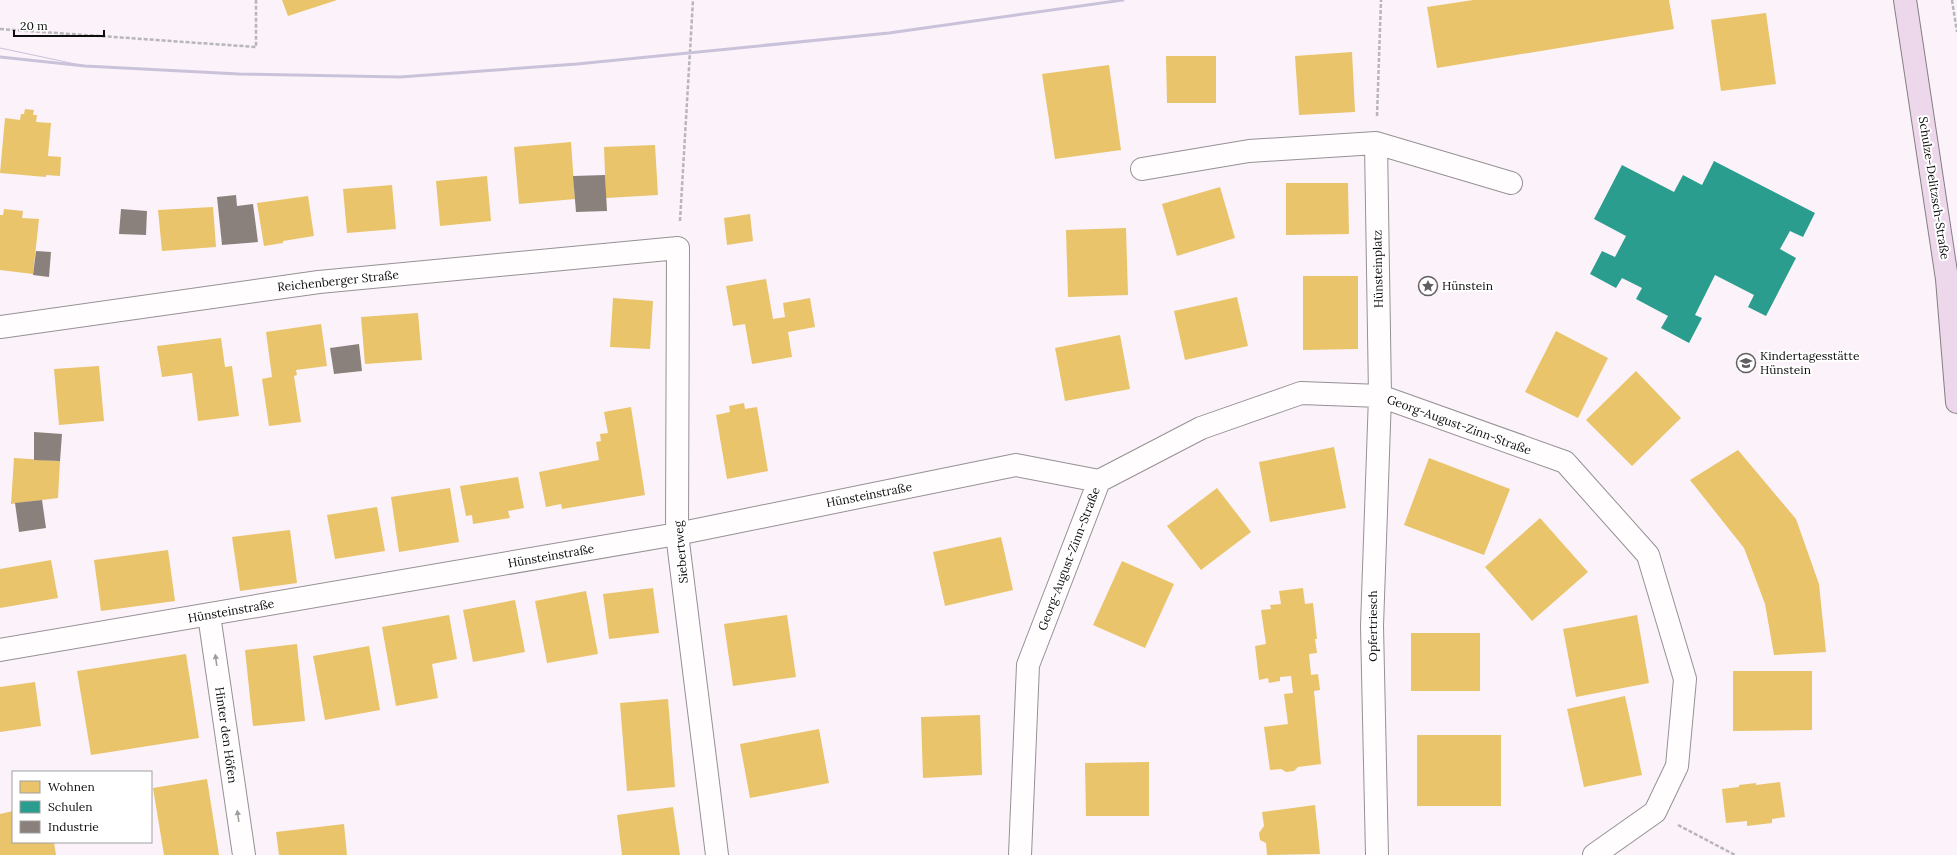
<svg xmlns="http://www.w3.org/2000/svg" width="1957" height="855" font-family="Lora,serif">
<rect width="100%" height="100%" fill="#fcf2fa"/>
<!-- homes -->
<path fill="#e9c46a" d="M282 0H337L288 16Z
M1473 0H1669L1674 29 1437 68 1427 7Z
M1766 13 1776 84 1721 91 1711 20Z
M1352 52 1355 112 1299 115 1295 56Z
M1166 56H1216V103H1167Z
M1109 65 1121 150 1055 159 1042 74Z
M25 109 34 110 33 115H37L36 122 51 123 48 156 61 157 60 176 46 175V177L0 173 5 118 20 120 21 114H24Z
M571 142 575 199 519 204 514 147Z
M655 145 658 195 606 198 604 147Z
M487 176 491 221 440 226 436 181Z
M1286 183H1348L1349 234 1286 235Z
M392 185 396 229 347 233 343 189Z
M1220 187 1235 238 1177 256 1162 204Z
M308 196 314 236 283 241V243L264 246 257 203Z
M213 207 216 247 162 251 158 210Z
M4 209 23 211 22 218 39 219 33 274 0 270V215H3Z
M750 214 753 241 727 245 724 218Z
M1126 228 1128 295 1068 297 1066 230Z
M1303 276H1358V349L1303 350Z
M766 279 773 319 785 317 783 303 810 298 815 327 788 332 792 357 752 364 745 324 733 326 726 286Z
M1237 297 1248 346 1185 360 1174 311Z
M613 298 653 301 650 349 610 347Z
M418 313 422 360 365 364 361 317Z
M321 324 327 366 296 370 297 375 294 376 301 422 269 426 262 379 272 377 266 332Z
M1556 331 1608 358 1578 418 1525 392Z
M1120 335 1130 389 1065 401 1055 348Z
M221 338 225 367 232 366 239 416 198 421 192 373 162 377 157 346Z
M99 366 104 421 59 425 54 369Z
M1636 371 1681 418 1632 466 1586 420Z
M744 403 745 409 757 407 768 471 727 479 716 415 730 412 729 406Z
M631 407 645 495 562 509 561 504 546 507 539 472 599 460 596 442 601 441 600 434 608 433 604 412Z
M1334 447 1346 508 1270 522 1259 462Z
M1738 450 1796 519 1819 584 1826 652 1774 655 1765 604 1744 548 1690 480Z
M14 458 60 461 58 498 11 504Z
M1429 458 1510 489 1484 555 1404 525Z
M518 477 524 508 508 511 510 518 473 524 472 515 466 516 460 486Z
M450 488 459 542 399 552 391 497Z
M1217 488 1251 532 1201 570 1167 526Z
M377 507 385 551 335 559 327 515Z
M1540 518 1588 572 1532 621 1485 567Z
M290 530 297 583 240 591 232 537Z
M1001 537 1013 590 945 606 933 552Z
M168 550 175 601 101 611 94 560Z
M51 560 58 598 0 608V569Z
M1122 561 1174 584 1145 648 1093 625Z
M653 588 659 633 609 639 603 594Z
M1303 588 1305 604 1313 603 1317 639H1315L1317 653 1309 654 1311 675 1318 674 1320 690 1314 691 1321 764 1298 767 1294 771 1286 772 1281 769 1270 770 1264 727 1288 724 1284 694 1293 693 1291 676 1280 677V681L1269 683 1268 678 1259 680 1255 646 1266 644 1261 610 1271 609 1270 605 1281 604 1279 591Z
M586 591 598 654 547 663 535 601Z
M515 600 525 652 473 662 463 610Z
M449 615 457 659 432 664 438 698 396 706 382 627Z
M787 615 796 677 733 686 724 624Z
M1637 615 1649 683 1576 697 1563 629Z
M1411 633H1480V691H1411Z
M297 644 305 721 253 726 245 650Z
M369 646 380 710 325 720 313 656Z
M186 654 199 738 91 755 77 671Z
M1733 671H1812V730L1733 731Z
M35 682 41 726 0 732V687Z
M1625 696 1642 775 1584 787 1567 709Z
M668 699 675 787 627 791 620 703Z
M980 715 982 775 923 778 921 717Z
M819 729 829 783 750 798 740 744Z
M1417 735H1501V806H1417Z
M1149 762V816H1086L1085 763Z
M207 779 219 855H164L153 788Z
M1780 782 1785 817 1772 819V823L1747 826V821L1726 823 1722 789 1739 787V785L1756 783V785Z
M1315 805 1320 854 1267 855 1266 843 1260 840 1259 833 1264 826 1262 812Z
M673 807 680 855H622L617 815Z
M13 811V842H54L56 855H0V814Z
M344 824 347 855H279L276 832Z"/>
<!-- schools -->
<path fill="#2a9d8f" d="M1714 161 1815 213 1803 237 1790 231 1780 249 1796 258 1766 316 1748 307 1754 295 1715 275 1695 315 1702 318 1689 343 1661 328 1668 316 1636 299 1642 288 1622 278 1616 288 1590 274 1602 251 1615 257 1626 236 1594 219 1622 165 1674 192 1683 175 1702 185Z"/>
<!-- industry -->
<path fill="#8a817c" d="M605 175 607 211 576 212 573 176Z
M236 195 237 206 253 204 258 242 222 245 217 197Z
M121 209 147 211 146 235 119 234Z
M36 251 51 252 49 277 33 275Z
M359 344 362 371 334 374 330 348Z
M34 432 62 434 60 461 34 460Z
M42 500 46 528 19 532 15 503Z"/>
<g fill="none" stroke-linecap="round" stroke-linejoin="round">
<!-- minor casing -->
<g stroke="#959194" stroke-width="24">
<path id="minor" d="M1376 143 1380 396 1372 626 1377 855
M1142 169 1249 151 1376 143 1511 183
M0 327 319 282 678 248 677 534 717 855
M209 615 244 855
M0 650 677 534 1016 465 1099 481
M1020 855 1028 665 1099 481 1201 428 1301 393 1380 396 1565 462 1648 555 1685 679 1677 766 1655 812 1594 855"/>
</g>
<!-- major casing -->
<g stroke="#827e82" stroke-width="24">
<path id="major" d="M1905 0 1947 279 1957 402"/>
</g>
<!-- path -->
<path stroke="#b8b6b8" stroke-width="2.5" stroke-dasharray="4 2" stroke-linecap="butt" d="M1952 0 1957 32
M0 29 256 47V0
M1377 116 1381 0
M680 221 693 0
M1678 825 1735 855"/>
<!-- minor -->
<use href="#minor" stroke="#fffdfe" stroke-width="22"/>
<!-- major -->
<use href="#major" stroke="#edd8eb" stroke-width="22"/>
<!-- tram -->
<path stroke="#cac2da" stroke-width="1" d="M0 48 85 66"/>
<!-- rail -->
<path stroke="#cac2da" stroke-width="3" d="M0 57 85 66 239 74 400 77 577 64 889 33 1123 0"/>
</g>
<!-- one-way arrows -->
<defs><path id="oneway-solid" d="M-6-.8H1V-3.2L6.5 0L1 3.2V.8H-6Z"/></defs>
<g fill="#9f9d9e">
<use href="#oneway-solid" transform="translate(216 660) rotate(-98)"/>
<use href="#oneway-solid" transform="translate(238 816) rotate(-98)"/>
</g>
<!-- icons -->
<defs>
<g id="sight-ring" transform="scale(1)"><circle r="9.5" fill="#fff" stroke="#615e61" stroke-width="1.5"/><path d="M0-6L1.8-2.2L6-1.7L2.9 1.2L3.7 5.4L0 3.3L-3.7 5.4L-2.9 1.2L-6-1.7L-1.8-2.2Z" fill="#615e61"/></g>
<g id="school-ring" transform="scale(1)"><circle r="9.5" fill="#fff" stroke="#615e61" stroke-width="1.5"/><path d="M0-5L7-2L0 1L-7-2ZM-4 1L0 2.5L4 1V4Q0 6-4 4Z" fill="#615e61"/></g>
</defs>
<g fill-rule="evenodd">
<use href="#sight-ring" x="1428" y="286"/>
<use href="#school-ring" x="1746" y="363"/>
</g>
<g text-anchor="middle" stroke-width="4" stroke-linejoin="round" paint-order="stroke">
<!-- street labels -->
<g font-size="12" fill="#0e0e0e" stroke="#fff">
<text transform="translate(1934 188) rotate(81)" y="4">Schulze-Delitzsch-Straße</text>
<text transform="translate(1378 269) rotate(-91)" y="4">Hünsteinplatz</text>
<text transform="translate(338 281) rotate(-6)" y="4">Reichenberger Straße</text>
<text transform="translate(1459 425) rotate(20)" y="4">Georg-August-Zinn-Straße</text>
<text transform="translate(869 495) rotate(-11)" y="4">Hünsteinstraße</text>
<text transform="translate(681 552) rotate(-95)" y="4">Siebertweg</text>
<text transform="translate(551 556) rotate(-10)" y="4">Hünsteinstraße</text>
<text transform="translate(1069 559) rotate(-69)" y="4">Georg-August-Zinn-Straße</text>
<text transform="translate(231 611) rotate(-10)" y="4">Hünsteinstraße</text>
<text transform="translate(1373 626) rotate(-90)" y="4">Opfertriesch</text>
<text transform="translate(226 735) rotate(82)" y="4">Hinter den Höfen</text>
</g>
<!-- poi labels -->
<g font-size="12" fill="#0e0e0e" stroke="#fff" text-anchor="start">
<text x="1442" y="290">Hünstein</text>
<text x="1760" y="360">Kindertagesstätte<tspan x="1760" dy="14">Hünstein</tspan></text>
</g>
</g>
<!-- legend -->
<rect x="12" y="771" width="140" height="72" fill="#ffffff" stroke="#9f9f9f"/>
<rect x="20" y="781" width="20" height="12" fill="#e9c46a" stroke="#9f9f9f"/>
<text x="48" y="791" font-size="12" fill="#0e0e0e">Wohnen</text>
<rect x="20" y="801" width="20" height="12" fill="#2a9d8f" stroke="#9f9f9f"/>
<text x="48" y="811" font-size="12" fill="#0e0e0e">Schulen</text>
<rect x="20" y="821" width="20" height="12" fill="#8a817c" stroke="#9f9f9f"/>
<text x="48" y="831" font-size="12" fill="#0e0e0e">Industrie</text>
<!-- scale -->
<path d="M14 30v6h90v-6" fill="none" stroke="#0e0e0e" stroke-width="2"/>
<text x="20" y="30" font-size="12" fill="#0e0e0e" stroke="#ffffff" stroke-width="3" paint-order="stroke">20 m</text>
</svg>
